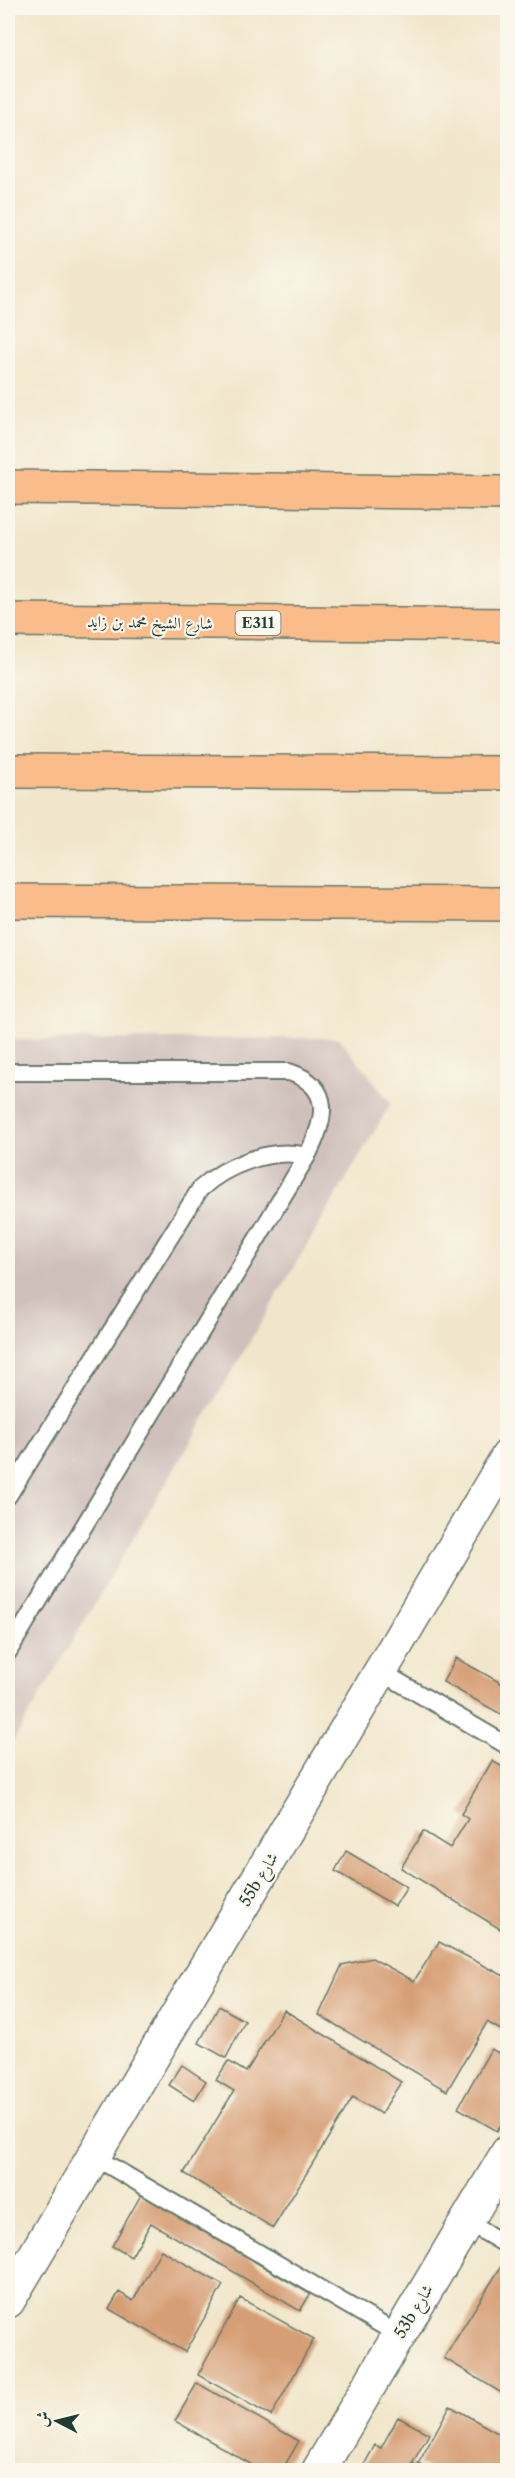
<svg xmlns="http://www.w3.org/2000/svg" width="515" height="2478" font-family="'Libre Caslon Text',Amiri,serif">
<rect width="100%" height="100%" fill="#fbf7ec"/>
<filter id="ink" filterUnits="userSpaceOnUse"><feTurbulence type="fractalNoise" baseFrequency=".0167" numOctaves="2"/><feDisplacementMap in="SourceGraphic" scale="12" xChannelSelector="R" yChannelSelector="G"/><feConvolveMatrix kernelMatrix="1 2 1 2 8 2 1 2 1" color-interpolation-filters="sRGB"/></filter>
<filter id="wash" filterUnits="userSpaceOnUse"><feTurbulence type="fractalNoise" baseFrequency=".008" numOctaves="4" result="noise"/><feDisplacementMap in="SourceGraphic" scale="24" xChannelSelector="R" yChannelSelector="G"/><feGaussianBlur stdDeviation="1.35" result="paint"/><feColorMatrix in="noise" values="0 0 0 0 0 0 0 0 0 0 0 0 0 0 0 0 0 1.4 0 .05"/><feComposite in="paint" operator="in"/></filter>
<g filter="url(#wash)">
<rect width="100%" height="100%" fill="#f1e6cb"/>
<!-- industrial -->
<path fill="#cfc0bb" d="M339 1038 391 1103 8 1750V1040Z"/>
<g id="blocks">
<!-- building -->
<path fill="#d69e75" d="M456 1658 508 1687V1718L443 1682Z
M492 1761 508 1770V1928L505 1932 401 1868 423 1831 450 1848 468 1819 461 1814Z
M346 1851 407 1887 395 1906 335 1871Z
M439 1942 508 1978V2025L504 2032 487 2022 447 2091 319 2015 342 1965 372 1958 414 1981Z
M219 2006 245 2021 226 2058 199 2043Z
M284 2010 401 2082 381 2114 353 2097 273 2228 184 2173 234 2091 216 2080 228 2061 246 2072Z
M491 2049 508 2058V2112L497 2131 458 2108Z
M182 2065 206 2081 194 2101 169 2085Z
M141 2195 310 2294 300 2311 151 2223 131 2257 112 2246Z
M161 2250 223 2285 185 2352 109 2309 119 2292 133 2301Z
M502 2265 508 2268V2397L444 2358Z
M240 2298 314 2339 271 2416 198 2375Z
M197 2383 299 2441 282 2470H261L175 2421Z
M450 2406 508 2439V2454L498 2470H429L418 2464Z
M398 2417 429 2434 412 2464 419 2468 417 2470H374L364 2465 375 2445 381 2448Z"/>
</g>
</g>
<g filter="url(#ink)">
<use href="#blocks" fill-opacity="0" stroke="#687869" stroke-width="1.5"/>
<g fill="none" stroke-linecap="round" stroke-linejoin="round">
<!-- service casing -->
<g stroke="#687869" stroke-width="20">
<path id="service" d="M8 1072H289C335 1087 325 1121 307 1156L8 1652
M8 1496 200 1189C226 1165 271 1147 307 1156
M380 1671 508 1746
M93 2156 399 2335
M466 2221 508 2246"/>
</g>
<!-- minor casing -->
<g stroke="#687869" stroke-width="36">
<path id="minor" d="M8 2301 508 1456
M319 2470 508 2152"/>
</g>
<!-- trunk casing -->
<g stroke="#687869" stroke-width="36">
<path id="trunk" d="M8 487 508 493
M8 901 508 904"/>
</g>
<!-- motorway casing -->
<g stroke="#687869" stroke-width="36">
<path id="motorway" d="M8 620 508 625
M8 771 508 773"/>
</g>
<!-- service -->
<use href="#service" stroke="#fff" stroke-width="16"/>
<!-- minor -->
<use href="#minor" stroke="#fff" stroke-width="33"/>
<!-- trunk -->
<use href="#trunk" stroke="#fabc8b" stroke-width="33"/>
<!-- motorway -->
<use href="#motorway" stroke="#fabc8b" stroke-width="33"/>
</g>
</g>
<g text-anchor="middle" stroke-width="4.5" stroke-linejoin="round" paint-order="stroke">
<!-- shield labels -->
<rect fill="#fbf7ec" stroke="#61756b" stroke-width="1.5" x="235.5" y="611" width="45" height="24" rx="4.5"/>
<g font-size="15" font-weight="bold" fill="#1f3d34">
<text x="258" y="628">E311</text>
</g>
<!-- street labels -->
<g font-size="16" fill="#1f3d34" stroke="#fbf7ec">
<text transform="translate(150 622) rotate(1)" y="6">شارع الشيخ محمد بن زايد</text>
<text transform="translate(258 1879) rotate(-59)" y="6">55b شارع</text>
<text transform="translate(413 2311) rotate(-59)" y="6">53b شارع</text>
</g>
</g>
<!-- margin -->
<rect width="515" height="2478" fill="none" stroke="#fbf7ec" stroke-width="30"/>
<!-- north arrow -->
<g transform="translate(57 2421) rotate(277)" stroke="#fbf7ec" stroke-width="4.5" paint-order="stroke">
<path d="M0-4.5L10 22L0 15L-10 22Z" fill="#1f3d34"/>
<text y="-9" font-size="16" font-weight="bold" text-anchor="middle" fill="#1f3d34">ش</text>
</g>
</svg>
